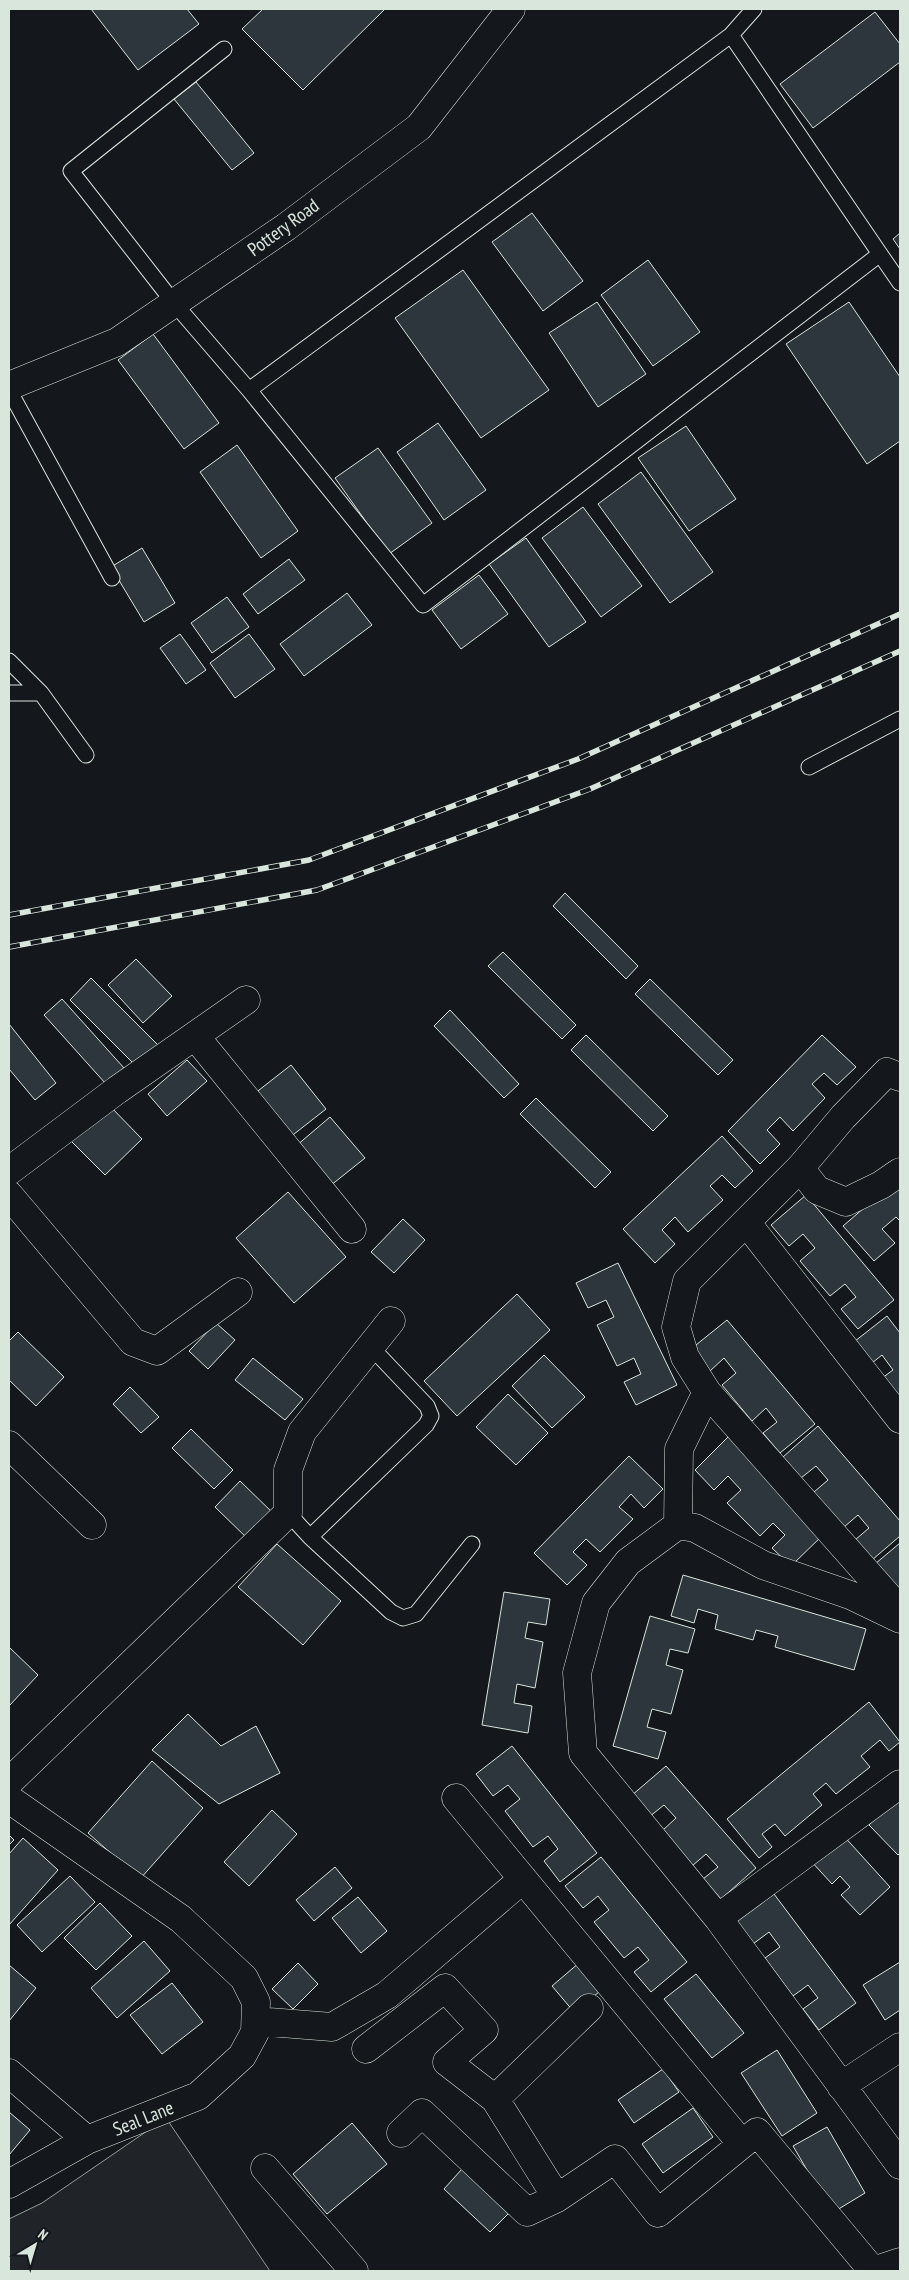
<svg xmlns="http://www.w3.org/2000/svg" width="909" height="2280" font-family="'PT Sans Narrow',sans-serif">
<rect width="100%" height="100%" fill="#14181c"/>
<!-- green -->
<path fill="#202428" stroke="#939e99" d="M166 2118 270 2271H9V2219L42 2203Z"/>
<!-- building -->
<path fill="#2c363c" stroke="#d8e6dc" d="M91 9H187L199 24 138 70Z
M263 9H385L303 90 242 29Z
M875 12 900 44V62L813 128 780 84Z
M196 82 254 153 232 170 174 99Z
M532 213 583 281 543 311 492 242Z
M900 233V249L893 239Z
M648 260 700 332 653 366 601 295Z
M463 270 549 390 481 438 395 318Z
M597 302 646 374 598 407 549 333Z
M849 302 900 377V441L867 464 786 344Z
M153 334 219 423 184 449 118 360Z
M438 423 486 490 444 520 397 452Z
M686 426 736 499 689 531 638 458Z
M237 445 298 531 261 558 200 472Z
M378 448 432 523 389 554 335 478Z
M641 472 713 572 670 603 598 504Z
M583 507 642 586 601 617 542 538Z
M526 538 586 622 549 647 489 564Z
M142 548 175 603 144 622 111 567Z
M289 559 305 580 258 614 243 594Z
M479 575 508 614 461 649 432 610Z
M347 593 372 625 304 676 280 644Z
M227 597 249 627 212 653 191 623Z
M180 634 206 670 186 684 160 648Z
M249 634 275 669 235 698 210 663Z
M565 893 638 966 626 979 553 906Z
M503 952 576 1025 562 1039 488 966Z
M136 959 172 996 143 1023 108 985Z
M91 978 158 1045 137 1067 70 1000Z
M650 979 733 1060 718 1075 635 994Z
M62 999 124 1068 106 1084 44 1015Z
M450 1010 519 1084 504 1098 434 1026Z
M9 1024 56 1083 35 1100 9 1069Z
M586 1035 668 1116 653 1131 571 1050Z
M822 1035 856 1067 837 1085 824 1073 812 1084 825 1098 793 1131 780 1117 767 1130 780 1144 760 1164 728 1131Z
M187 1060 207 1081 167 1116 148 1094Z
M291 1065 326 1109 289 1138 254 1094Z
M536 1098 611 1172 595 1188 520 1114Z
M106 1102 142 1139 105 1175 69 1139Z
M330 1117 365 1158 330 1186 296 1146Z
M722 1136 753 1171 735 1188 722 1175 710 1186 723 1200 688 1232 675 1217 662 1230 675 1244 655 1263 623 1229Z
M900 1177V1221L896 1217 882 1229 895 1243 874 1261 843 1226Z
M288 1192 346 1257 294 1303 236 1238Z
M806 1195 894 1300 858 1329 841 1309 856 1297 845 1284 830 1296 800 1261 815 1248 803 1234 789 1246 771 1225Z
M403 1219 425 1240 394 1273 371 1252Z
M618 1263 677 1385 636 1405 624 1382 641 1374 634 1358 617 1366 597 1325 614 1317 606 1300 588 1308 576 1283Z
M517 1294 550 1330 457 1416 424 1381Z
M887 1316 900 1333V1410L878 1381 893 1370 882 1355 867 1367 850 1345Z
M727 1320 815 1424 780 1453 763 1433 777 1422 766 1408 752 1421 722 1385 736 1373 724 1358 710 1371 691 1349Z
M216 1323 235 1340 208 1369 189 1351Z
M18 1332 64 1377 36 1406 9 1380V1341Z
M544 1355 585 1397 552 1428 512 1386Z
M253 1358 303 1399 285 1420 235 1380Z
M130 1387 159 1417 141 1433 113 1404Z
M508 1394 548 1433 516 1465 476 1427Z
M818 1426 900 1521V1536L872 1560 855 1540 869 1528 858 1515 844 1527 814 1492 828 1480 816 1466 801 1478 783 1457Z
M191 1429 233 1470 214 1489 172 1448Z
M728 1437 824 1534 791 1566 772 1548 785 1535 773 1523 760 1536 727 1503 741 1490 728 1476 714 1490 695 1470Z
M629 1456 663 1489 644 1508 631 1494 619 1507 633 1519 600 1552 586 1539 573 1552 587 1565 567 1585 534 1553Z
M240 1481 274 1514 249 1540 215 1507Z
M900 1543V1595L875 1564Z
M277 1544 341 1601 303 1645 238 1587Z
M683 1575 866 1629 854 1670 775 1647 778 1636 756 1630 753 1640 715 1629 718 1615 698 1609 694 1623 671 1616Z
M504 1592 550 1599 546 1625 528 1622 525 1638 543 1642 535 1688 517 1684 514 1703 532 1706 528 1733 482 1725Z
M650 1616 695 1629 688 1653 670 1649 666 1665 683 1670 671 1714 652 1709 647 1727 666 1732 658 1759 613 1746Z
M9 1647 38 1675 9 1706Z
M869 1702 900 1742 889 1751 880 1740 861 1756 870 1767 836 1794 826 1783 813 1794 822 1805 785 1836 775 1824 762 1834 772 1847 759 1858 727 1819Z
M188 1714 221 1746 256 1726 280 1773 219 1804 152 1750Z
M512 1746 597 1853 560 1882 544 1861 558 1849 548 1836 533 1847 505 1811 520 1799 508 1785 493 1796 476 1774Z
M152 1761 203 1808 140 1879 88 1833Z
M666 1766 756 1868 721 1899 703 1879 718 1867 706 1854 692 1866 662 1831 676 1818 664 1805 649 1817 631 1796Z
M900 1795V1853L898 1855 869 1825Z
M272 1810 297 1834 249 1886 224 1862Z
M841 1833 890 1887 860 1915 841 1895 850 1887 840 1876 832 1884 810 1860Z
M9 1835 14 1840 9 1845Z
M23 1838 58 1870 9 1925V1854Z
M601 1857 687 1962 651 1992 634 1972 649 1960 638 1947 624 1958 594 1922 609 1910 598 1896 583 1908 565 1886Z
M335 1867 352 1888 314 1921 296 1900Z
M70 1876 95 1902 42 1952 17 1925Z
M774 1894 856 2003 819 2030 803 2009 818 1998 808 1985 793 1996 765 1958 780 1947 769 1932 753 1944 737 1921Z
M358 1897 387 1931 361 1953 332 1918Z
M100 1903 132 1936 96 1970 64 1938Z
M144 1941 170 1971 117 2018 91 1988Z
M586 1957 609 1984 574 2012 552 1986Z
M900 1962V2010L885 2020 863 1985Z
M298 1963 318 1984 293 2009 272 1989Z
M9 1965 36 1988 9 2021Z
M696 1974 744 2033 712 2058 664 1999Z
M172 1983 203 2022 162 2054 130 2015Z
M777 2050 817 2113 782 2136 741 2073Z
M663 2069 679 2092 634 2123 618 2100Z
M693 2108 713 2137 663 2173 642 2144Z
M9 2112 30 2130 9 2155Z
M352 2123 387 2164 327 2214 293 2174Z
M827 2127 865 2193 832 2213 793 2146Z
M462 2169 509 2213 490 2232 444 2189Z"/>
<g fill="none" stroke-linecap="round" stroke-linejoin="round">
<!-- service casing -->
<g stroke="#d8e6dc" stroke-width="17">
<path id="service" d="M731 35 880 254 423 605 249 390 731 35 754 9
M224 49 71 171 174 303 249 390
M880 254 900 283
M9 390 112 578
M9 661 41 693 86 755
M9 693H41
M809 767 900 719
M288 1513 310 1537 391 1612 403 1618 416 1614 472 1544
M310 1537 426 1425 431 1416 427 1406 370 1346"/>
</g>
<!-- minor casing -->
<g stroke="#d8e6dc" stroke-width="29">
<path id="minor" d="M195 1036 352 1229
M900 1077 887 1072 843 1117 800 1168 746 1222 900 1419
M800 1168 817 1190 846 1202 881 1185 900 1172
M9 1171 117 1090 246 1000
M9 1195 133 1342 157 1351 238 1292
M746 1222 687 1281 676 1327 685 1357 707 1392 900 1610
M9 1445 92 1525
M678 1525 679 1449 707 1392
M900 1619 850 1595 763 1565 695 1528 678 1525 628 1562 596 1603 577 1673 583 1753 718 1918 900 2165
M9 1782 288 1513V1470L302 1432 391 1321
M456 1798 742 2144
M9 1799 181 1919 244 1978 256 2002 255 2032 242 2056 198 2096 87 2140
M718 1918 900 1784
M256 2021 332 2027 387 1995 523 1879
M366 2049 445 1988 484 2030 447 2062 495 2099 589 2008
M9 2073 87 2140 9 2184
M841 2086 900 2047
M495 2099 557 2198
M401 2133 422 2113 527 2212 557 2198 615 2159 658 2213 757 2132 873 2271
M265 2168 354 2271"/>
</g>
<!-- tertiary casing -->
<g stroke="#d8e6dc" stroke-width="29">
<path id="tertiary" d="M9 386 117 342 286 227 419 127 511 9
M873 2271 900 2262"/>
</g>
<!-- service -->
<use href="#service" stroke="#14181c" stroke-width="15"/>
<!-- minor -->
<use href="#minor" stroke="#14181c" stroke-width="28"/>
<!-- tertiary -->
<use href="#tertiary" stroke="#14181c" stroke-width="28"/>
<!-- rail casing -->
<g stroke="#d8e6dc" stroke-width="5.5">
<path id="rail" d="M9 915 309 860 578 759 900 614
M9 947 317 890 590 789 900 651"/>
</g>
<!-- rail -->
<use href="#rail" stroke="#14181c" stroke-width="4" stroke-dasharray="11" stroke-linecap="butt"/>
</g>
<g text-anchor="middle" stroke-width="4" stroke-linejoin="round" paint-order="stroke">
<!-- street labels -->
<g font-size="19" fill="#d8e6dc" stroke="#14181c">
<text transform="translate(283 227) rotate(-36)" y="7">Pottery Road</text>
<text transform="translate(143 2118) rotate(-22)" y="7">Seal Lane</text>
</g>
</g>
<!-- border -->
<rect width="909" height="2280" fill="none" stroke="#d8e6dc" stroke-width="20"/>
<!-- north arrow -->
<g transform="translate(35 2245) rotate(38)" stroke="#14181c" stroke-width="4" paint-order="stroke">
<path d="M0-4L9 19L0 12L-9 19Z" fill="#d8e6dc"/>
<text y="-8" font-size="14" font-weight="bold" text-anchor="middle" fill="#d8e6dc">N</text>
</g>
</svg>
